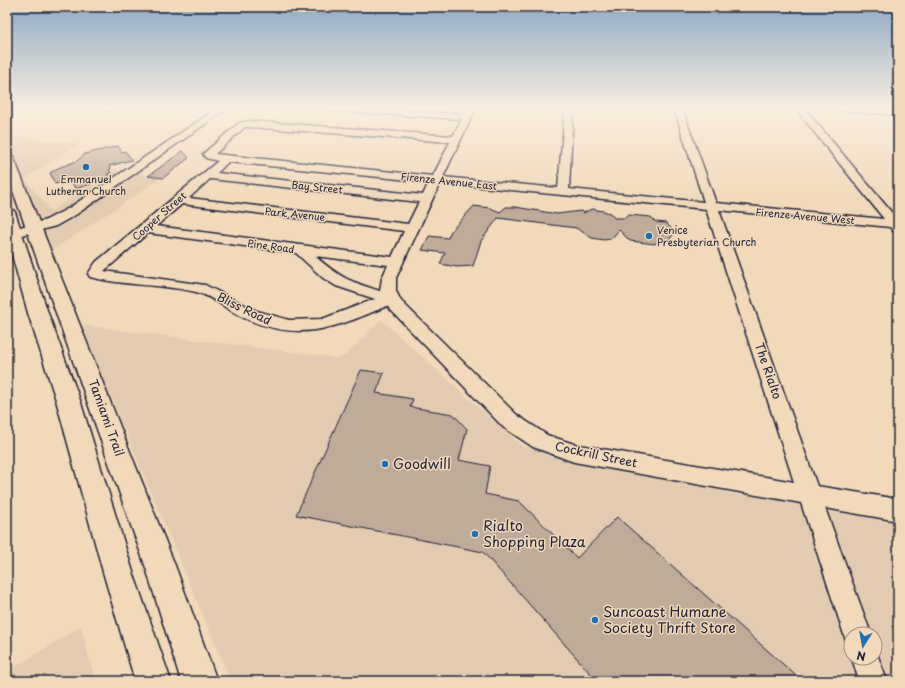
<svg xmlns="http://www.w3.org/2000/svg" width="905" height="688" font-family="'Playpen Sans',sans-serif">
<rect width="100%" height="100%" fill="#f1d9b9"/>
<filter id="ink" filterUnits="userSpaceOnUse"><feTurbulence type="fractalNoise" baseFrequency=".025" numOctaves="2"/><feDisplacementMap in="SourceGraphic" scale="8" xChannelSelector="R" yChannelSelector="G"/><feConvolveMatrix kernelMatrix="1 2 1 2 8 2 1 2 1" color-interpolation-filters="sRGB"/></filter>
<g filter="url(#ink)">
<!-- built -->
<path fill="#e2cbb0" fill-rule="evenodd" d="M7 137 81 143 25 179 51 211 112 170 163 177 51 251Z
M381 320 523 447 763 489 898 508V681H231L80 325 338 358 345 356ZM851 634H875V658H851Z
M81 626 95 681H7V672Z"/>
<!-- green -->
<path fill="#d3bea7" stroke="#7a7071" d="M345 108H469L465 115Z"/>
<!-- building -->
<path fill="#beab9a" stroke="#22223b" d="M118 146 122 152 125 151 132 160 109 166 111 169 109 170 111 173 107 174 109 177 90 182 91 184 75 189 71 180 55 184 50 173 58 168 77 161 85 154Z
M183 151 189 158 163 178 148 176Z
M474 206 490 208 500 212 506 207H515L557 214 581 211 583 213 592 209 603 211 610 213 614 218H625L628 215 651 217 656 222 666 223 675 232 669 240 659 239 655 244 630 241 619 230 611 239 604 240 592 238 576 228 498 218 481 241 473 266 457 267 440 264 445 253 422 250 429 236 448 238 451 231Z
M361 370 384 373 376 393 413 399 410 407 453 414 467 429 459 460 490 466 485 494 519 501 577 558 617 517 802 681H597L483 552 296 515Z"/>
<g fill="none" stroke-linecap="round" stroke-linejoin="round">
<!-- minor casing -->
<g stroke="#22223b" stroke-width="3">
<path id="minor" d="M103 108H116L112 111 104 110Z
M218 108H228L77 214 56 226 14 237 9 236 7 233 9 230 46 220 69 208Z
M326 108H371L464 114 468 108H476L443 177 558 188 565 108H573L569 189 704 202 674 108H682L716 203 884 219 795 108H804L898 220V232L893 231 890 227 719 210 817 486 898 499V521L825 508 871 634H851V645L847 644 801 503 574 462 533 447 503 427 387 306C335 328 300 343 244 318 228 311 213 296 196 292 161 284 124 286 90 277L88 274 96 262 218 161 206 158 203 154 239 123 248 121 453 136 462 119 330 111ZM245 127H248L450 142 433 176 215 154ZM228 162 429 182 423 195 217 173ZM210 179 419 202 408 224 189 198ZM440 183 706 209 794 482 574 444 547 435 517 415 401 301 396 291V278ZM182 204 404 231 392 257 156 226ZM148 233 296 253 323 278 336 286 375 299 322 319 289 320 257 311 205 285 104 271ZM315 256 388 265 382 278 380 291C349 281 340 278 315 256Z
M839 108 898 109V115L843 111Z
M875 648 887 681H859L852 658H875Z"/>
</g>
<!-- major casing -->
<g stroke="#22223b" stroke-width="3">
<path id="major" d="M7 152 13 156 176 568 217 681H181L146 568 7 174Z
M7 207 12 209 15 212 48 313 80 400 133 572 171 681H135L103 572 56 400 28 313 7 237Z"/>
</g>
<!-- minor -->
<use href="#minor" fill="#f1d9b9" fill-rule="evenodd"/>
<!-- major -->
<use href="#major" fill="#f1d9b9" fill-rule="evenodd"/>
</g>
</g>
<!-- sky -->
<linearGradient id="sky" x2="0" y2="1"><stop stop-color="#8faac4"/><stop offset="0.53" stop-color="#f9eee0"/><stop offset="1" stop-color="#f9eee0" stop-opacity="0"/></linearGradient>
<rect width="905" height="204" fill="url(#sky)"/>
<!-- markers -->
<g fill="#1f6fb2" stroke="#f1d9b9" stroke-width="1.5">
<circle cx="86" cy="167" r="4"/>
<circle cx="649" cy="236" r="4"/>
<circle cx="385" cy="464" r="4"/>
<circle cx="475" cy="534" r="4"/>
<circle cx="595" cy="620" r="4"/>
</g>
<g text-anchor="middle" stroke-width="3" stroke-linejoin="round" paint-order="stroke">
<!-- far-poi labels -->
<g font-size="10" fill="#22223b" stroke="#f1d9b9">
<text x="86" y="183">Emmanuel<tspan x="86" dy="12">Lutheran Church</tspan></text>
<text x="657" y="234" text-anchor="start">Venice<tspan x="657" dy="12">Presbyterian Church</tspan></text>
</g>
<!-- far-street labels -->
<g font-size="10" fill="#22223b" stroke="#f1d9b9">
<text transform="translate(449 181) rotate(6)" y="4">Firenze Avenue East</text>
<text transform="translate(317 187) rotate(6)" y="4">Bay Street</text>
<text transform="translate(295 214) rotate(6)" y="4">Park Avenue</text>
<text transform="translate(159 216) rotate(-41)" y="4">Cooper Street</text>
<text transform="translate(805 216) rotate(5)" y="4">Firenze Avenue West</text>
<text transform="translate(271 246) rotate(8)" y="4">Pine Road</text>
</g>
<!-- street labels -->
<g font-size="12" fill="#22223b" stroke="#f1d9b9">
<text transform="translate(244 309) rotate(26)" y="4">Bliss Road</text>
<text transform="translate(768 371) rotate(71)" y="4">The Rialto</text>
<text transform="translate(106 418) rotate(70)" y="4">Tamiami Trail</text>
<text transform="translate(596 455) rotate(12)" y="4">Cockrill Street</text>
</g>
<!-- near-poi labels -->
<g font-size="14" fill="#22223b" stroke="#f1d9b9" text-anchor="start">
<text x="393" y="469">Goodwill</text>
<text x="483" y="531">Rialto<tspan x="483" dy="16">Shopping Plaza</tspan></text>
<text x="603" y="617">Suncoast Humane<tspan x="603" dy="16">Society Thrift Store</tspan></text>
</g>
</g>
<!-- margin -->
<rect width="905" height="688" fill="none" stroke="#f1d9b9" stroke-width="24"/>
<rect x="12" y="12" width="881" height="664" fill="none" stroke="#22223b" stroke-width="1.5" filter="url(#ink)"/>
<!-- north arrow -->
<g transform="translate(863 646) rotate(191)"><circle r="19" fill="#f1d9b9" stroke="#9e9087"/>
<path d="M0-3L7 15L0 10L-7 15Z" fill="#1f6fb2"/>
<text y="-6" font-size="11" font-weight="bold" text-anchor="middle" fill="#22223b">N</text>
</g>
</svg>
